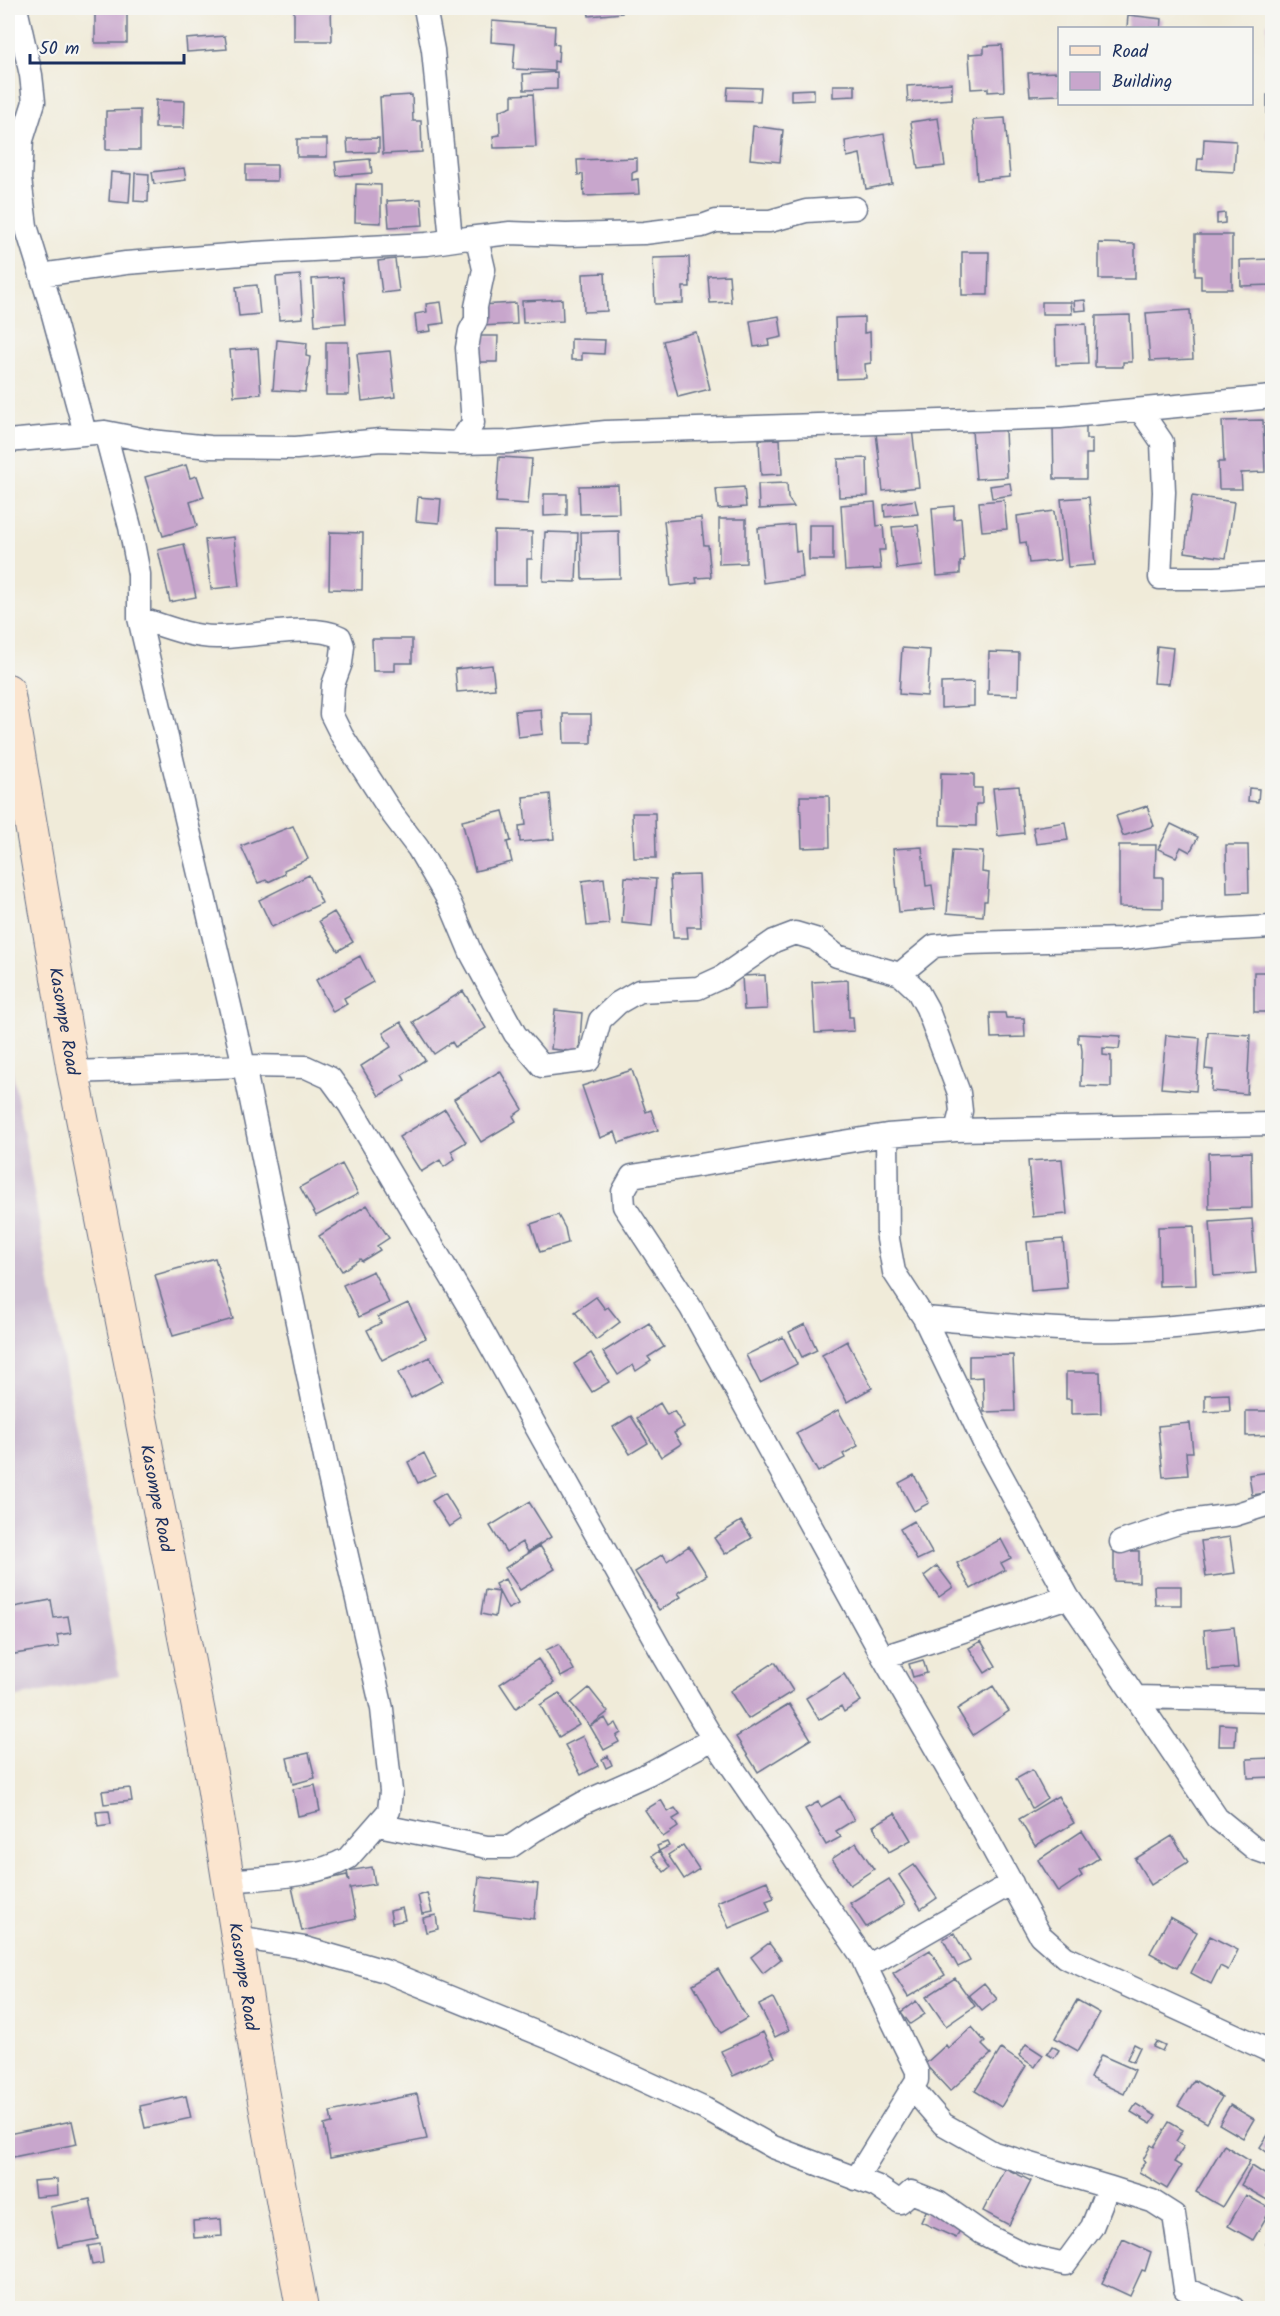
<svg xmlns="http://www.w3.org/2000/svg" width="1280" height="2316" font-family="Kalam,sans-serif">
<rect width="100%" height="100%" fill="#f6f6f2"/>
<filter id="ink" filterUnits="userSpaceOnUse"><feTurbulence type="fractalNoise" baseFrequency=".0167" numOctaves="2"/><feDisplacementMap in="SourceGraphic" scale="12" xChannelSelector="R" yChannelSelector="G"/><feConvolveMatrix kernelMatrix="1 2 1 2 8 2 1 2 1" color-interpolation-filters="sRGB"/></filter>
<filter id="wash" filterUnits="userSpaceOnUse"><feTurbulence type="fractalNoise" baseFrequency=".008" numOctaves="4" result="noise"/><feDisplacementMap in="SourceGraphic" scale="24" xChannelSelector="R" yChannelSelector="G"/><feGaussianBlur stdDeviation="1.35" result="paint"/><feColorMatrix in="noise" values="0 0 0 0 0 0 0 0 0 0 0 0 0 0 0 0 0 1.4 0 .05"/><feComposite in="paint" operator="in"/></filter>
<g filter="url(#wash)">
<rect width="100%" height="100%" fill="#f0ebd9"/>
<!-- industrial -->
<path fill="#cdbed2" d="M8 1045 119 1676 8 1699Z"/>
<g id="blocks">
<!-- building -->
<path fill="#c8a6cc" d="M95 8H127V43H95Z
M294 8H331L332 41H294Z
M588 8H622V13L589 16Z
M1128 15 1162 19 1161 28H1127Z
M492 21 555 26 554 44 559 45 558 62 554 61V71L513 69 515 44 491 42Z
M1267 23H1272V68H1267Z
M225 36 227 49 187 52 186 39Z
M1002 45 1004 91 988 92V88L971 89 969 54 984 53V46Z
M557 72V89L524 90 523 74Z
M1060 72V95L1030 96 1028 73Z
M952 83V99L908 102 907 86Z
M833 85H855V96L833 97Z
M728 87 761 88 760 101 727 100Z
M814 89V100L791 101V90Z
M533 94 536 147 494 148 493 136 500 135 499 111 512 106V95Z
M412 95 413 121H421L422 152 383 154 380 97Z
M1267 95H1272V139H1267Z
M156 100 185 101 184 128H155Z
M140 110V150H106V111Z
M938 118 945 166 918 169 911 122Z
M1005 118 1010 177 977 180 973 120Z
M753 126 783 130 780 162 750 159Z
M884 134 892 184 866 189 860 154 847 157 845 141Z
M379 138V152L348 153 347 139Z
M297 139H327V157H297Z
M1204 139 1236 141 1234 172 1197 170 1198 159H1203Z
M637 158V171L632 173V180L638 179 639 194 584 196 583 174 578 175 577 160Z
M370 159 372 173 337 176 335 162Z
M246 165H277V181H246Z
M184 168 186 180 154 184 152 172Z
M111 172 131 174 129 203 109 201Z
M135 173 149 174 148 202 134 201Z
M356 184 381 185V223L355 222Z
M421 199 423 225 389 227 387 201Z
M1225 213V223L1217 224V214Z
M1195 235H1232V289H1201V276H1195Z
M1099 243 1135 244V279H1099Z
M962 252H989L988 295H962Z
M689 257 690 287H683V303L655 304 653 258Z
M395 259 399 291 382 293 378 261Z
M1272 259V285L1241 286 1240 260Z
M605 273 607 311 584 312 583 274Z
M300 275 303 318 279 320 276 277Z
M729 275 731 302 710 303 708 276Z
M343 277 346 323 315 325 312 279Z
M257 285 260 314 239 316 236 287Z
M562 299 563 321 523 323 522 301Z
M1085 300 1086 310 1075 311 1074 301Z
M441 302 444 323 430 325 431 331 417 333 415 314 427 312 426 304Z
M1042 302H1071L1072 314H1042Z
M516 303 517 324 481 326 480 305Z
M1190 310 1193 359 1150 361 1146 313Z
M1130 315 1132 362H1123V367H1095L1096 316Z
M779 316 782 337 768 340 769 345 754 347 750 321Z
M864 317V333L870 332 871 363 865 364 866 378 837 379 835 318Z
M1086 324 1088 364 1056 365 1055 325Z
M696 332 710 389 678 397 663 341Z
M478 336H498L497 362H478Z
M571 339 605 340 604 354 582 353V360H571Z
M277 340 307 343 306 356 310 357 305 392 273 390Z
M326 342H348L349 395H326Z
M258 348 261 394 234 396 230 350Z
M390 351 395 397 362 401 357 354Z
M1263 420 1265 472 1241 473 1242 489H1219L1218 462H1224L1222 421Z
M1053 426H1086V439H1092V454H1086V479H1054Z
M912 429 919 487 883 491 876 433Z
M1005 430 1007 477 976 479 972 431Z
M780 439 782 474 761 475 759 440Z
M499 457 532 459 528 504 496 502Z
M867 458 868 496 839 497 838 459Z
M186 465 190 478 197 476 204 497 190 502 197 526 163 536 145 477Z
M787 483 788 498 794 507 759 509 758 484Z
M1010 483 1012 495 992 498 990 486Z
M618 485 619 513 580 514 579 486Z
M744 487 746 507 718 509 716 489Z
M544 494H567V515L544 516Z
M1192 496 1234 502 1226 558 1185 552Z
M418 497 441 499 439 523 416 521Z
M1089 497 1095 565 1068 567 1061 499Z
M915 500 918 514 885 517 884 505Z
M1004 500 1007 529 982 531 979 502Z
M875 502 877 526 883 525 885 550H879L881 569 845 571 841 505Z
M954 506V519L961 518 964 561 960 562V574L937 576 932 508Z
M1054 511 1060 560 1029 563 1026 542 1020 543 1017 516Z
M701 518 704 545H708L711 577 696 578 697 583 671 586 664 521Z
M719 519H746V563L719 564Z
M794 525 796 552 801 551 803 577 763 583 758 528Z
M809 525H833V560H809Z
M918 525 923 566 897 569 892 527Z
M494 531 532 532V559H527V585H494Z
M619 531 620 578 582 579 581 532Z
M330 532 363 533 362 590 329 589Z
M545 532 578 533 576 582 543 581Z
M234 537 239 586 211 589 205 540Z
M184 544 196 597 170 602 158 550Z
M372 639H412V663H395V671H373Z
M1157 646 1173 648 1169 684 1154 683Z
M902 648 930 650 927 696 899 694Z
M989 652 1019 653 1018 695 988 694Z
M492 665 495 689 457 692 455 669Z
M974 682V706L941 708V683Z
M541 709 543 734 518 737 515 711Z
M563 714H591V743H564Z
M941 773 974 774V788H982V804H976V826L940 825Z
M1019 786 1024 833 998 836 993 788Z
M1249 788 1259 789 1258 802 1248 801Z
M550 794 554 839 520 842 519 826 526 825 523 797Z
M800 796H829L830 847 802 848Z
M1147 806 1154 826 1123 836 1116 816Z
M503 811 511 841 507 842 512 862 475 871 462 821Z
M632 813H655L656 858H634Z
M1065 822 1068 840 1036 844 1033 827Z
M1171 824 1198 837 1190 852 1181 847 1176 857 1158 849Z
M293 826 308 859 284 870 285 874 268 882 266 880 258 883 241 846Z
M1119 845H1156L1155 877H1163V908L1119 907Z
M1226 845H1248L1249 892 1227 893Z
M922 847 926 886 932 885 935 909 899 912 893 849Z
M952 850 983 852 982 872 989 873 987 901H984L983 916 947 913Z
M309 875 322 903 272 927 259 900Z
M699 875 701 927H687L688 938H673L670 876Z
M625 877 656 879 652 926 622 923Z
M604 878 609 924 587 926 582 881Z
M334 912 353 942 338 951 319 921Z
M360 956 373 982 344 998 347 1004 333 1012 316 980Z
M1254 972H1272V1012H1254Z
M765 975 767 1009 744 1010 742 976Z
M848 980 849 1017H853L854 1031 815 1033 812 982Z
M463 991 486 1028 455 1047 452 1042 434 1054 413 1022Z
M555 1010 582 1013 579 1052 551 1049Z
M990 1013H1005L1006 1018H1024L1025 1037 991 1038Z
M401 1022 425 1060 402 1075 405 1080 379 1096 361 1066 391 1047 383 1033Z
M1208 1032 1250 1035 1247 1094 1211 1091 1213 1070 1205 1069Z
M1078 1034 1121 1036 1119 1049 1103 1048V1055L1111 1056V1087L1081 1086 1082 1051 1081 1043H1078Z
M1166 1035 1200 1038 1196 1091 1161 1088Z
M632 1070 646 1112 651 1110 658 1130 619 1143 615 1132 600 1138 582 1086Z
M500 1071 523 1109 513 1116 516 1121 481 1142 454 1099Z
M445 1109 466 1142 451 1151 455 1159 444 1167 440 1160 421 1172 399 1137Z
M1251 1152 1252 1208 1209 1209 1208 1153Z
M1062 1159 1067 1214 1033 1217 1028 1161Z
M342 1164 358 1194 316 1216 300 1187Z
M367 1205 389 1238 377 1246 380 1250 362 1261 360 1259 342 1271 319 1236Z
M558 1215 565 1228 568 1243 540 1252 531 1224Z
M1252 1219 1256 1273 1214 1276 1210 1222Z
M1194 1226 1196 1285 1159 1286 1158 1227Z
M1063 1239 1067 1288 1031 1291 1027 1242Z
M215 1258 233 1319 173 1336 155 1275Z
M373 1271 389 1303 359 1317 343 1285Z
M596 1297 605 1309 608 1307 620 1322 596 1340 575 1312Z
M408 1303 426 1338 382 1360 367 1330 381 1323 378 1317Z
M649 1323 664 1347 648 1357 651 1361 636 1371 633 1365 618 1375 603 1352Z
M805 1324 817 1350 802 1357 789 1332Z
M783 1337 797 1364 760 1383 746 1355Z
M847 1341 872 1388 847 1402 822 1355Z
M591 1353 609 1382 592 1392 574 1364Z
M1013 1355 1015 1411 984 1412 983 1377 969 1378V1356Z
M430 1357 443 1381 411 1398 398 1373Z
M1066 1372H1100L1101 1413 1071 1414V1399H1066Z
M1229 1394 1230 1411 1205 1412V1395Z
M660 1403 667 1415 674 1411 684 1427 674 1433 681 1444 661 1457 637 1418Z
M838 1410 858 1446 843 1454 845 1458 818 1472 796 1433Z
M1246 1411H1272V1435L1246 1436Z
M631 1416 648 1443 630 1454 613 1427Z
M1190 1423 1193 1452H1186L1188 1475 1163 1477 1158 1426Z
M424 1453 435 1475 418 1483 408 1462Z
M1269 1472 1272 1492 1252 1495 1249 1475Z
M914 1475 929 1503 914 1511 899 1483Z
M445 1493 461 1519 449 1527 432 1501Z
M529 1502 551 1537 528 1552 522 1542 506 1552 490 1526Z
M741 1521 752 1538 725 1554 714 1538Z
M914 1521 932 1553 917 1560 900 1529Z
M1230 1537 1235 1573 1206 1577 1201 1541Z
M1001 1539 1011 1558 1001 1563 1005 1570 971 1589 957 1563Z
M540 1546 555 1569 520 1590 505 1568Z
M689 1546 707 1575 678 1593 681 1597 659 1610 635 1572 663 1554 667 1561Z
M1114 1551H1139V1582L1114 1581Z
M937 1566 953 1587 939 1597 924 1576Z
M505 1579 518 1604 508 1609 495 1584Z
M1154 1586H1181V1605H1155Z
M485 1590 499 1592 495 1617 481 1614Z
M51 1600 54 1618 68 1616 71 1633 57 1635 59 1647 8 1655V1608Z
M1234 1627 1238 1668 1207 1670 1204 1630Z
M981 1641 996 1666 985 1673 969 1648Z
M559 1644 574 1670 561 1677 546 1650Z
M538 1659 554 1683 516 1708 500 1684Z
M923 1660 927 1673 913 1677 909 1664Z
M775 1662 793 1691 748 1719 730 1691Z
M844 1674 861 1701 844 1712 841 1706 819 1720 806 1698Z
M993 1686 1009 1711 973 1735 957 1709Z
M589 1688 608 1712 590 1726 571 1703Z
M559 1693 579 1725 559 1737 540 1705Z
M789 1704 811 1739 758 1772 736 1737Z
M605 1718 610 1727 616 1723 621 1733 616 1736 619 1742 604 1750 590 1726Z
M1220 1724 1236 1725 1235 1746H1219Z
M583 1736 598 1766 581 1775 565 1745Z
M309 1753 315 1778 293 1784 287 1758Z
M608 1756 612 1765 606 1768 602 1759Z
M1272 1758V1777L1248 1778 1247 1759Z
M1032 1770 1047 1798 1032 1808 1016 1779Z
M315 1785 320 1811 298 1816 293 1789Z
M130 1788 132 1801 104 1804 102 1791Z
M840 1796 854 1820 836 1831 841 1837 826 1845 805 1809 818 1802 821 1807Z
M1058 1796 1074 1823 1035 1846 1019 1819Z
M661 1800 668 1812 675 1808 680 1815 673 1819 678 1827 663 1837 645 1810Z
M109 1811 111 1825 98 1827 96 1812Z
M895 1813 911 1840 889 1852 873 1826Z
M1082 1831 1099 1858 1079 1871 1082 1876 1058 1892 1038 1860Z
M1172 1836 1188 1862 1151 1885 1135 1859Z
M667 1842 669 1846 659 1851 657 1846Z
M856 1843 874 1869 850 1885 832 1859Z
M683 1845 699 1869 684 1879 668 1855Z
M659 1851 670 1867 664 1872 652 1856Z
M914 1865 937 1898 921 1909 899 1875Z
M372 1867 375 1884 350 1888 356 1919 302 1931 292 1887 347 1875 349 1882 347 1871Z
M479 1877 538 1884 534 1919 475 1911Z
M889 1879 905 1904 866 1927 850 1903Z
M767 1881 774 1898 766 1901 770 1911 729 1928 717 1902Z
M427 1893 432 1912 422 1914 418 1896Z
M402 1908 405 1920 392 1923 390 1911Z
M436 1915 438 1929 426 1932 423 1918Z
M1170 1917 1197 1932 1177 1968 1150 1953Z
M954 1933 970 1961 958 1967 943 1939Z
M1210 1936 1238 1950 1228 1970 1220 1966 1211 1984 1191 1973Z
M769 1943 781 1959 763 1973 751 1957Z
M930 1950 945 1975 908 1997 893 1973Z
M718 1969 747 2018 721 2033 693 1984Z
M955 1978 975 2006 946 2026 926 1997Z
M984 1983 997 1999 982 2011 969 1995Z
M773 1998 789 2030 775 2037 759 2005Z
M1077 2000 1100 2013 1078 2051 1055 2038Z
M916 2001 925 2014 910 2024 901 2012Z
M972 2027 985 2042 982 2045 991 2054 950 2091 925 2064 946 2045 948 2048Z
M763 2032 775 2057 733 2076 721 2051Z
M1156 2042 1165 2046 1162 2051 1153 2047Z
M1026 2044 1043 2055 1035 2067 1019 2056Z
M1134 2044 1140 2047 1133 2062 1127 2059Z
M1052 2046 1059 2050 1054 2058 1047 2054Z
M1001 2049 1026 2066 1001 2107 975 2091Z
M1101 2055 1135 2070 1124 2094 1090 2078Z
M1194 2080 1222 2097 1207 2123 1178 2106Z
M417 2094 427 2139 330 2158 324 2125 332 2123 330 2112Z
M186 2096 191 2118 145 2128 140 2106Z
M1136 2104 1156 2116 1151 2124 1131 2112Z
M1230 2105 1254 2119 1243 2138 1219 2124Z
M72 2121 77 2144 8 2158V2134Z
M1169 2122 1183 2130 1176 2141 1184 2146 1174 2162 1181 2166 1167 2189 1139 2172 1145 2161 1143 2160 1151 2145 1154 2147Z
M1272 2129V2156L1260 2147Z
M1224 2145 1250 2161 1222 2207 1196 2192Z
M1252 2166 1272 2179V2191L1267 2200 1241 2185Z
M1005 2168 1031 2181 1009 2225 983 2211Z
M57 2179 58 2195 35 2197 33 2181Z
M1246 2195 1271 2209 1253 2240 1228 2226Z
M90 2199 98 2239 58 2247 50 2207Z
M928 2207 963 2223 956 2238 921 2222Z
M221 2219 222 2236 194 2238 193 2221Z
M1272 2231V2248L1266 2244Z
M1123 2239 1151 2252 1145 2271 1142 2270 1130 2296 1102 2283Z
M100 2244 103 2263 92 2265 88 2246Z"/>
</g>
</g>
<g filter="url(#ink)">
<use href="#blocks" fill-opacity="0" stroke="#667189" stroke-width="1.5"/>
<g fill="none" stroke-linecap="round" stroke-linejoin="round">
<!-- street casing -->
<g stroke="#667189" stroke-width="25">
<path id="street" d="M16 8 31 75 34 102 22 140 20 179 26 226 49 300 85 433
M425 8 433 50 451 240
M468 238 510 233 566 235 644 233 702 226 716 221H770L806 211 855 208
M41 275 126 263 255 253 427 244 468 238 478 243 484 269 476 307V320L470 331 467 348 473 423 459 443
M1140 410 1162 442 1164 492 1160 578H1215L1272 574
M105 432 130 527 139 574V618L244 1066 329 1477 382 1709 391 1791 389 1811 348 1858C313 1878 267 1877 228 1881
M8 441 105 432 151 441 210 447 296 448 381 440 459 443 507 442 606 432 1060 417 1272 397
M139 618C164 626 190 637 216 637 250 638 311 622 340 637L343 646 341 663 333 685 331 714 342 736 393 815 418 848 450 903 471 953 515 1034 542 1066 589 1060 600 1020 618 1003 639 991 698 988 722 977 774 941 795 933 815 939 837 956 900 974 917 990 927 1008 959 1093 961 1111 956 1130
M900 974 934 946 968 943 1123 939 1179 932 1272 927
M73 1072 244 1066 306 1067 330 1078 349 1104 473 1314 665 1658 713 1739 861 1955 866 1967 1012 1883
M1272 1124 956 1130 887 1135 632 1176 623 1192 624 1206 691 1308 883 1657 981 1827 1040 1935 1065 1957 1272 2052
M887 1135 888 1239 894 1272 924 1318 987 1449 1068 1597 1217 1818 1255 1849 1272 1855
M924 1318C990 1323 1056 1332 1122 1330 1172 1329 1222 1322 1272 1317
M1121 1542 1181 1522 1234 1515 1272 1503
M883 1657 1068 1597
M1135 1697 1272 1700
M378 1825 487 1847H510L535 1830 583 1803 648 1774 713 1739
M237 1937 305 1948 385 1971 557 2041 705 2109 773 2147 876 2186 900 2202 911 2192 939 2203 982 2233 1026 2255 1065 2264 1092 2227 1108 2187 1152 2201 1174 2215 1185 2289 1233 2308
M912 2088 943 2124 994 2153 1108 2187
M856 2179 917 2080V2071L866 1967"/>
</g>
<!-- secondary casing -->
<g stroke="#667189" stroke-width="34">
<g id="secondary">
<path id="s1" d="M8 690 73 1072 212 1779 258 2068 302 2308"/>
</g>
</g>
<!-- street -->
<use href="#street" stroke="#fff" stroke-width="22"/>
<!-- secondary -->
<use href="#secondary" stroke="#fbe5cf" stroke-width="32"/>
</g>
</g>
<g text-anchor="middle" stroke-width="5" stroke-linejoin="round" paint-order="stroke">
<!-- street labels -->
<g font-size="18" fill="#1b2f5e" stroke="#f6f6f2">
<text dy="6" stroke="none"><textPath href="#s1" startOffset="336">Kasompe Road</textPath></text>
<text dy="6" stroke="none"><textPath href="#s1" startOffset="822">Kasompe Road</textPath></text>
<text dy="6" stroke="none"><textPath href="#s1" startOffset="1308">Kasompe Road</textPath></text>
</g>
</g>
<!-- margin -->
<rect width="1280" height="2316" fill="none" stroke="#f6f6f2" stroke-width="30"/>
<!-- legend -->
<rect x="1058" y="27" width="195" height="78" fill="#f6f6f2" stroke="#9ea6b7" stroke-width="1.5"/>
<rect x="1070" y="46" width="30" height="9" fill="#fbe5cf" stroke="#9ea6b7" stroke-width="1.5"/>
<text x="1112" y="57" font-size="18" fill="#1b2f5e">Road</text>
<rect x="1070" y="72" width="30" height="18" fill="#c8a6cc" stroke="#9ea6b7" stroke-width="1.5"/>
<text x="1112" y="87" font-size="18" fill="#1b2f5e">Building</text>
<!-- scale -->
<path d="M30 54v9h154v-9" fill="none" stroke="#1b2f5e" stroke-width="3"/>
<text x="39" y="54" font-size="18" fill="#1b2f5e" stroke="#f6f6f2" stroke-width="4.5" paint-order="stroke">50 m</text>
</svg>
